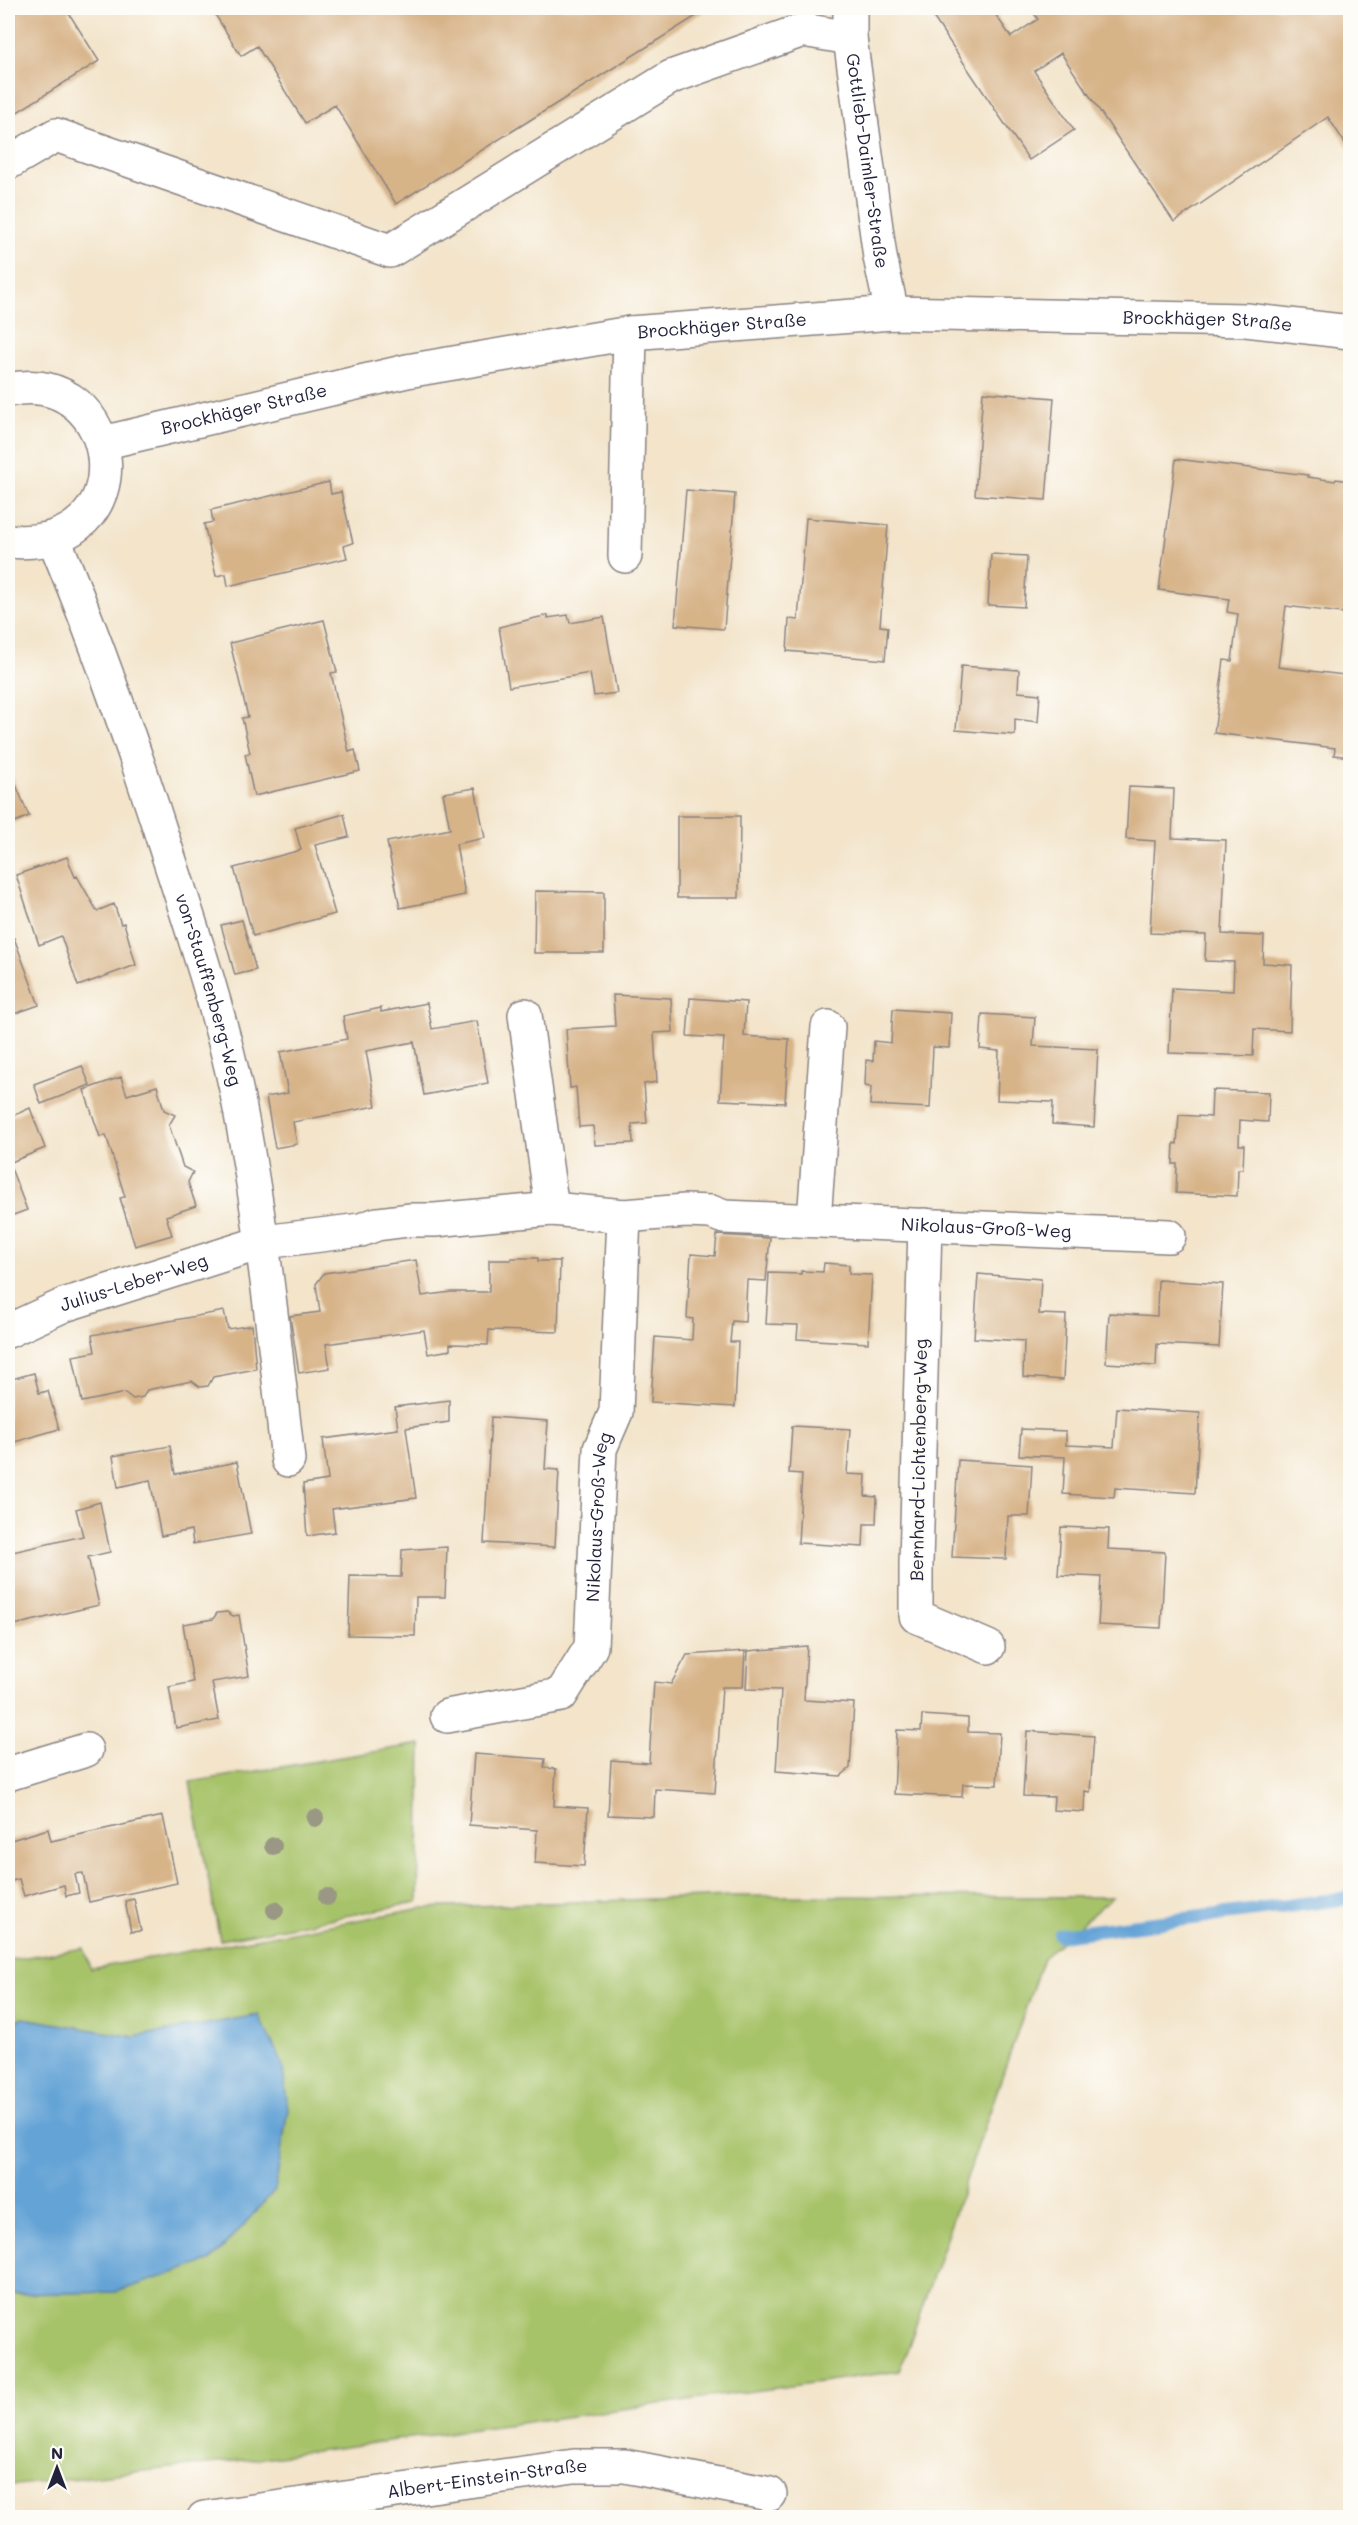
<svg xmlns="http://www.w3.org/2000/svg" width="1358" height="2525" font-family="Mali,sans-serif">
<rect width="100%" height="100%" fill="#fdfcf7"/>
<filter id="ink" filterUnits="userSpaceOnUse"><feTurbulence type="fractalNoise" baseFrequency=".0167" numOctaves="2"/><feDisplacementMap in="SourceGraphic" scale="12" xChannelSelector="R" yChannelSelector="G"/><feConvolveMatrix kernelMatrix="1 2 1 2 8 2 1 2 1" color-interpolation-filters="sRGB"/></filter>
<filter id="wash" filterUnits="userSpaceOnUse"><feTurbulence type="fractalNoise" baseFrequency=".008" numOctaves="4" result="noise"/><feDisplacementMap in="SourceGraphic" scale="24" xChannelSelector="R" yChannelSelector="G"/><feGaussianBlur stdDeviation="1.35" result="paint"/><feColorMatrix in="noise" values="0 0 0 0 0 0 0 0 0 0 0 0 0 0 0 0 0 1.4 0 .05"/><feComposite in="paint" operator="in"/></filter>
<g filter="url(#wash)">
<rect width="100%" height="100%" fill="#f3e4ca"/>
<!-- green -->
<path fill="#a7c369" stroke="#647252" stroke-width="1.5" d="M421 1744 418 1902 220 1940 190 1782Z
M730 1896 1112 1897 1043 1958 900 2371 279 2456 8 2486V2294L116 2292 258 2015 134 2037 23 2018 8 2022V1960L84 1948 91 1969 423 1908Z"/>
<!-- water -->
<path fill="#64a3d6" stroke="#436288" stroke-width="1.5" d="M258 2015 282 2062 288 2109 275 2190 212 2260 116 2292 8 2294V2022L23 2018 134 2037Z"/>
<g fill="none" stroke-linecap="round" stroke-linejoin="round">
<!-- stream -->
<path stroke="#64a3d6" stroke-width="14" d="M1060 1935 1350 1898"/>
</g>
<g id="blocks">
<!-- building -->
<path fill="#d7b388" d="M8 8H75L68 12 99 61 8 118Z
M211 8H709L396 204 335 105 305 123 257 46 241 56Z
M927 8H991L1011 37 1038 19 1030 8H1350V151L1328 117 1174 222 1061 53 1034 71 1074 130 1029 160Z
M983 392 1054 398 1046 500 975 495Z
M1176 459 1308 475 1307 477 1335 481 1336 479 1350 481V614L1286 606 1278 667 1344 675V671L1350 672V757L1334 755 1335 748 1214 733 1224 660 1232 661 1238 614 1227 612 1229 599 1159 590Z
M329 482 331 494 341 492 353 543 344 546 347 558 228 586 226 574 216 576 204 524 213 522 211 510Z
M686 490 735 494 724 629 675 625Z
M806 518 888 525 880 626 888 627 885 660 787 651 789 619 798 620Z
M991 554 1027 556 1024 607 988 605Z
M548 615V618L568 615 570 623 604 617 617 693 594 696 590 673 509 687 499 627Z
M324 620 337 672 331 673 349 752 355 750 360 771 254 796 245 754 250 753 242 718 248 717 230 643Z
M961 666 1019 670 1018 692 1040 694 1038 722 1015 719V735L956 730Z
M8 766 29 816 8 825Z
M1129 787 1174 789 1172 838 1226 840 1222 934 1264 936 1263 963 1292 965 1290 1031 1254 1029 1253 1056 1169 1053 1172 988 1233 991 1234 962 1205 961 1206 935 1150 933 1155 841 1126 839Z
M475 788 485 838 456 844 465 895 400 908 387 842 450 829 443 793Z
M344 814 349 837 315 845 335 914 253 936 234 868 301 850 295 828Z
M677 816H740L739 898H677Z
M67 857 75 877 77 876 97 911 114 904 121 924 124 923 136 965 78 986 61 936 39 945 16 875Z
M535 891 604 892V953H534Z
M242 920 256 970 235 975 221 925Z
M14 938 39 1005 8 1016V940Z
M613 995 671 998 673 1032 654 1033 657 1082 644 1084 647 1123 632 1124 633 1143 595 1145 593 1126 579 1127 576 1087 570 1088 566 1029 615 1026Z
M690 998 746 1002 744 1036 789 1039 785 1103 720 1100 724 1038 687 1036Z
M427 1003 432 1029 477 1021 488 1083 424 1095 414 1042 366 1051 376 1106 293 1122 297 1144 275 1148 266 1097 288 1093 280 1052 347 1039 343 1016 381 1008V1012Z
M893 1009 951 1013 949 1048 933 1047 930 1108 870 1105 871 1087 865 1086 866 1060 873 1061 874 1041 891 1043Z
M982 1014 1035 1017 1033 1046 1098 1049 1094 1127 1052 1124 1053 1102 997 1100 999 1051 980 1049Z
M82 1066 90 1085 41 1104 34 1084Z
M121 1077 127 1095 157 1086 164 1110 175 1115 169 1125 183 1167 193 1172 188 1182 196 1206 166 1216 172 1235 135 1246 120 1198 125 1197 106 1135 100 1137 84 1090Z
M1212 1090 1269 1092 1268 1122 1240 1120 1239 1145H1244L1243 1169H1238L1237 1196 1176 1193 1177 1164H1173L1174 1143 1177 1144 1179 1115 1211 1117Z
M30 1108 45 1148 9 1163 27 1210 8 1217V1118Z
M717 1235 770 1238 766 1281 747 1280 745 1322 732 1321 730 1342H738L735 1407 651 1402 655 1337 692 1340 693 1319 687 1318 691 1254 715 1256Z
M511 1258H538V1261H560L558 1332 489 1330 488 1345 450 1344V1350L428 1354 424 1330 326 1344 330 1368 299 1373 290 1316 320 1312 316 1284 324 1273 416 1260 422 1296 451 1292H489V1260H511Z
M824 1263 849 1265V1274L872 1275 868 1343 797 1339 798 1325 766 1324 769 1273 801 1274V1271L823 1272Z
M978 1274 1041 1279 1039 1314 1066 1315 1063 1380 1023 1377 1024 1341 974 1338Z
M1158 1280 1223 1284 1219 1347 1157 1344 1156 1366 1106 1363 1109 1313 1157 1316Z
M224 1311 228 1329 252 1325 256 1369 213 1377 208 1386 200 1387 192 1381 147 1390 143 1397 133 1399 125 1393 82 1402 73 1356 95 1352 92 1335Z
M34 1373 39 1393 48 1391 59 1429 8 1444V1380Z
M449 1400V1422L406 1428 416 1498 332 1509 335 1532 307 1536 303 1484 328 1480 323 1439 398 1429 395 1407Z
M1117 1408 1200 1413 1195 1493 1115 1488 1114 1497 1063 1494 1065 1457 1019 1455 1021 1429 1066 1431V1445L1114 1447Z
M491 1417 548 1421 545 1469 559 1470 555 1547 484 1543Z
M792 1426 850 1429 847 1474 866 1475 865 1496 877 1497 876 1524H864L863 1547 798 1543 802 1474 789 1473Z
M170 1446 175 1474 237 1462 251 1534 193 1544 191 1530 161 1536 150 1480 118 1487 113 1456Z
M958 1460 1032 1465 1029 1516H1008L1006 1559 952 1557Z
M100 1502 110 1552 88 1557 99 1605 14 1625 8 1599V1553L83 1536 76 1509Z
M1061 1527 1109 1529 1108 1549 1165 1552 1161 1628 1098 1625 1101 1577 1058 1575Z
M447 1547 445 1597H416L415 1636 348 1635 350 1576 401 1577 402 1550Z
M227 1612 233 1616 239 1615 249 1676 212 1682 219 1720 176 1728 169 1687 193 1682 183 1624 213 1619 217 1613Z
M807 1646 804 1700 854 1703 850 1768 841 1776 776 1771 781 1690 746 1689 748 1651Z
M745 1651 743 1687H722L715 1793 655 1789 654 1817 608 1815 611 1760 649 1763 654 1682 671 1684 687 1655Z
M922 1715 968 1718V1732L1000 1733 997 1785 963 1784 962 1797 894 1794 897 1730 921 1731Z
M1027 1731 1094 1736 1090 1792 1085 1791 1084 1812 1053 1810 1054 1797 1023 1796Z
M474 1754 545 1759 544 1768 556 1769 554 1806 588 1808 584 1866 535 1863 537 1830 469 1825Z
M163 1816 177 1883 89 1902 83 1873 75 1874 79 1893 66 1896 64 1885 24 1896 19 1879 8 1882V1831L11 1840 48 1829 51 1841Z
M134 1899 141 1931 131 1932 125 1901Z"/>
</g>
</g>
<g filter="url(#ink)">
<use href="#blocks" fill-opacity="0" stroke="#8a8382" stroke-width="1.5"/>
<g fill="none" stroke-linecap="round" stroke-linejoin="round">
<!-- minor casing -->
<g stroke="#8a8382" stroke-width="36">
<g id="minor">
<path id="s1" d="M850 8V38L880 257 892 313"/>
<path d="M8 163 56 135 390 251 671 77 803 30 850 38"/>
<path d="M8 390C124 364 149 554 8 541"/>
<path id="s2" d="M102 443 407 371 630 333 892 313 1246 320 1350 332"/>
<path id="s3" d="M54 539C97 642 134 748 168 855 193 932 219 1010 236 1089 261 1212 274 1336 288 1460"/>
<path d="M625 556 630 333"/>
<path d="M525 1015 552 1209"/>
<path d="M814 1220 828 1027"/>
<path d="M925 1225 916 1563V1616L988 1647"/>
<path id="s4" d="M8 1331 64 1305 264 1242 361 1230 377 1224 409 1220H435L552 1209 624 1216 685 1211 711 1212 724 1217 1169 1236"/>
<path id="s5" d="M447 1716 561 1695 591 1647 600 1449 616 1412 624 1216"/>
<path d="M8 1774 86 1750"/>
<path id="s6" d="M204 2518 574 2466H625L770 2494"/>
</g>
</g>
<!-- minor -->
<use href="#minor" stroke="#fff" stroke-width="33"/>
</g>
<!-- trees -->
<g fill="#9a9884">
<circle cx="315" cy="1818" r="9"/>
<circle cx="273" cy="1846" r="9"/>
<circle cx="327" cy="1897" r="9"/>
<circle cx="275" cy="1910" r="9"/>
</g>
</g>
<g text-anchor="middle" stroke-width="4.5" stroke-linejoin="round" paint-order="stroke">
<!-- street labels -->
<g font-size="18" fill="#22223b" stroke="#fdfcf7">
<text dy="6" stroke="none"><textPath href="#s1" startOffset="154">Gottlieb-Daimler-Straße</textPath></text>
<text dy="6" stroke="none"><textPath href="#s2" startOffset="1118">Brockhäger Straße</textPath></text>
<text dy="6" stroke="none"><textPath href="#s2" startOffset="632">Brockhäger Straße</textPath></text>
<text dy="6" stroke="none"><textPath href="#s2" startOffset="146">Brockhäger Straße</textPath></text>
<text dy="6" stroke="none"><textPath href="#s3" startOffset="477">von-Stauffenberg-Weg</textPath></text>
<text dy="6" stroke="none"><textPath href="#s4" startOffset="998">Nikolaus-Groß-Weg</textPath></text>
<text dy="6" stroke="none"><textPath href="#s4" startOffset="135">Julius-Leber-Weg</textPath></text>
<text transform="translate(919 1460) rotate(-89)" y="6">Bernhard-Lichtenberg-Weg</text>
<text dy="6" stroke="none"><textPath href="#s5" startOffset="303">Nikolaus-Groß-Weg</textPath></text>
<text dy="6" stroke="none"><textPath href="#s6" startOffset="286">Albert-Einstein-Straße</textPath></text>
</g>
</g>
<!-- margin -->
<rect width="1358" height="2525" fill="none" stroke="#fdfcf7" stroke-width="30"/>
<!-- north arrow -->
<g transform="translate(57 2468)" stroke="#fdfcf7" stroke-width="4.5" paint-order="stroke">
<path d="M0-4.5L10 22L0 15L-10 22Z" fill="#22223b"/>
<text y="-9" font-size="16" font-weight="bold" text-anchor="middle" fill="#22223b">N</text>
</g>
</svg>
